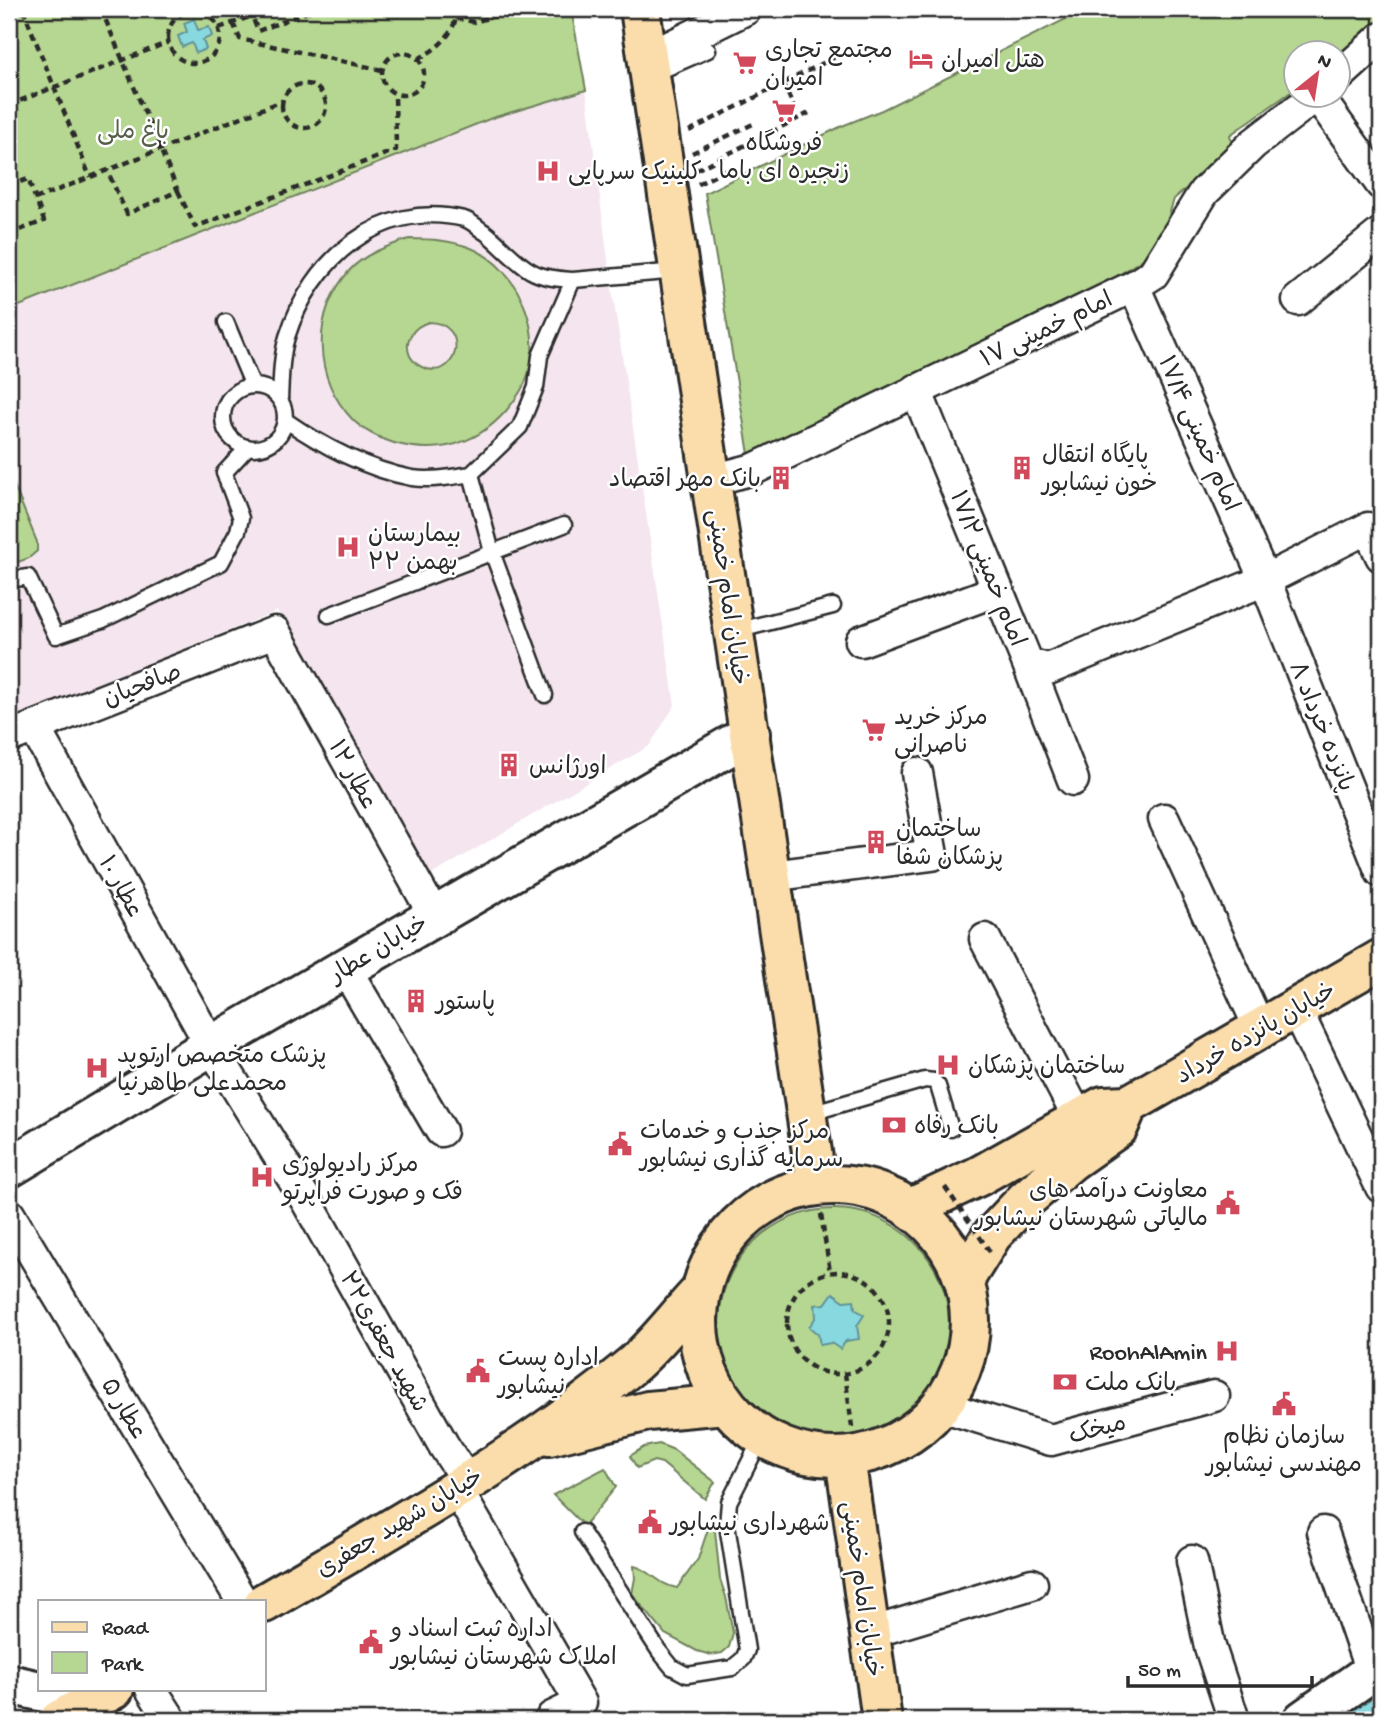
<svg xmlns="http://www.w3.org/2000/svg" width="1390" height="1729" font-family="'Gochi Hand','Playpen Sans Arabic',sans-serif">
<rect width="100%" height="100%" fill="#fff"/>
<filter id="ink" filterUnits="userSpaceOnUse"><feTurbulence type="fractalNoise" baseFrequency=".0143" numOctaves="2"/><feDisplacementMap in="SourceGraphic" scale="14" xChannelSelector="R" yChannelSelector="G"/><feConvolveMatrix kernelMatrix="1 2 1 2 8 2 1 2 1" color-interpolation-filters="sRGB"/></filter>
<g filter="url(#ink)">
<!-- built -->
<path fill="#f4e5ee" d="M586 90 610 276 675 705 649 746 428 877 277 611 9 719V310L492 118Z"/>
<!-- green -->
<path fill="#b6d791" stroke="#70815e" stroke-width="2" fill-rule="evenodd" d="M9 9H571L586 90 492 118 9 310Z
M1086 9H1381V23L1338 60V52H1296L1295 89 1230 135 1233 148 1174 199 1162 237 1143 259 1114 278 749 454 705 193 842 126 882 110Z
M409 239C431 239 450 240 471 248 522 269 550 344 520 392 491 438 447 458 394 443 380 439 363 430 353 420 313 378 311 315 349 271 364 254 387 246 409 239ZM429 322C469 323 460 377 427 369 420 367 414 363 410 356 403 340 414 326 429 322Z
M9 473 37 542V551L29 558 10 565Z
M719 1324a115 115 0 1 1 230 0a115 115 0 1 1-230 0Z
M659 1444 674 1450 715 1482 705 1499 662 1463 654 1461 637 1468 630 1456 644 1447Z
M605 1468 616 1487 584 1526 553 1495Z
M712 1528 715 1531 720 1579 726 1597 733 1633 729 1647 722 1653 711 1655 697 1651 665 1634 632 1594 635 1578 634 1566C650 1569 658 1585 677 1588L698 1559 708 1529Z"/>
<!-- water -->
<path fill="#87d8df" stroke="#629397" stroke-width="2" d="M194 19 198 30 209 27 212 36 203 40 206 49 196 53 192 43 182 47 178 36 187 32 184 23Z
M833 1293 844 1301 854 1300 855 1309 864 1315 857 1326 859 1339 846 1341 840 1349 831 1343 820 1345 818 1334 809 1327 816 1317 815 1305 825 1304Z"/>
<g fill="none" stroke-linecap="round" stroke-linejoin="round">
<!-- stream -->
<path stroke="#629397" stroke-width="7" d="M263 12 271 9"/>
<!-- canal -->
<path stroke="#87d8df" stroke-width="26" d="M1349 1720 1381 1696"/>
<!-- lane casing -->
<g stroke="#2b2b2b" stroke-width="19">
<path id="lane" d="M651 75 708 50
M226 322 253 386
M223 417a31 31 0 1 1 62 0a31 31 0 1 1-62 0Z
M280 400C281 379 281 357 287 337 311 260 380 199 464 219 472 221 479 229 486 233 500 244 516 263 531 271 543 278 559 279 573 280L678 271
M285 420C321 445 368 470 412 478 432 481 452 477 471 474
M9 580 28 577 56 636 103 620 221 563 238 531 241 518 224 473 248 447
M329 615 564 525
M736 631 833 606
M545 695 492 552 471 474 520 427 536 387 540 356 573 280
M807 1114 925 1080 934 1081 938 1086 951 1129
M582 1532 659 1651 672 1667 687 1675 732 1668 743 1659 747 1650 727 1525 729 1502 762 1437"/>
</g>
<!-- street casing -->
<g stroke="#2b2b2b" stroke-width="35">
<path id="street" d="M647 58 746 9
M1338 77 1381 38
M1317 95 1381 184
M1134 286 1265 580 1381 872
M1298 300 1381 233
M916 390 1028 664 1048 669 1265 580 1368 528 1381 556
M712 480 754 469 1134 286 1153 274 1204 192 1253 144 1318 94
M861 641 998 590
M1028 664 1073 780
M34 727 211 1046 306 1200 444 1446 467 1481
M9 737 275 632 434 915
M1164 819 1260 1029
M771 876 932 855 917 773
M985 939 1070 1102 1081 1118
M345 968 441 1131
M1295 1007 1381 1187
M9 1214 242 1601
M941 1406 1051 1440 1214 1396
M456 1488 581 1703 552 1717
M1323 1532 1371 1672
M1192 1561 1210 1647 1234 1720
M870 1633 1032 1584
M151 1689 171 1720"/>
</g>
<!-- secondary casing -->
<g stroke="#2b2b2b" stroke-width="44">
<path id="secondary" d="M9 1168 211 1046 750 734
M9 1684 44 1692 100 1697
M1303 1720 1381 1665"/>
</g>
<!-- primary casing -->
<g stroke="#2b2b2b" stroke-width="44">
<path id="primary" d="M640 9 817 1185
M698 1321a136 136 0 1 1 272 0a136 136 0 1 1-272 0Z
M911 1208 979 1176 1103 1106 1128 1105 1381 959
M966 1277 992 1235 1025 1200 1071 1161 1118 1128 1128 1105
M549 1436 648 1411 726 1404
M845 1457 882 1720
M264 1603C389 1530 519 1458 631 1366 656 1345 677 1316 700 1292
M59 1720 114 1689"/>
</g>
<!-- path -->
<path stroke="#2b2b2b" stroke-width="4.5" stroke-dasharray="7 5" stroke-linecap="butt" d="M23 9 90 177
M101 9 178 191 127 214 107 170
M249 9 258 31 315 9
M168 37a26 26 0 1 1 52 0a26 26 0 1 1-52 0Z
M456 18 474 22 521 9
M233 23 240 39 382 70
M219 28 252 16
M382 74a21 21 0 1 1 42 0a21 21 0 1 1-42 0Z
M418 59C439 48 456 33 457 9
M783 83 796 112
M282 106a22 22 0 1 1 44 0a22 22 0 1 1-44 0Z
M9 105 169 42
M689 131 837 56
M692 153 757 122
M696 170 809 113
M698 184 726 170
M9 186 28 179 44 221 9 234
M178 191 195 227 396 150 395 94
M35 199 282 101
M821 1214 830 1272
M787 1323a51 51 0 1 1 102 0a51 51 0 1 1-102 0Z
M845 1373 852 1427"/>
<!-- lane -->
<use href="#lane" stroke="#fff" stroke-width="14"/>
<!-- street -->
<use href="#street" stroke="#fff" stroke-width="30"/>
<!-- secondary -->
<use href="#secondary" stroke="#fff" stroke-width="38"/>
<!-- primary -->
<use href="#primary" stroke="#fbddab" stroke-width="38"/>
<!-- path-bridge -->
<path stroke="#2b2b2b" stroke-width="4.5" stroke-dasharray="7 5" stroke-linecap="butt" d="M945 1187 993 1256"/>
</g>
</g>
<!-- icons -->
<defs>
<g id="hotel-bare" transform="scale(1.89)"><path d="M-6-4.5h1.5V1H6V5H4.5V3h-9V5H-6ZM-4 0a1.8 1.8 0 1 1 3.6 0ZM.5 0V-2.5h3Q6-2.5 6 0Z" fill="#d1495b" stroke="#fff" stroke-width="2.5" paint-order="stroke"/></g>
<g id="supermarket-bare" transform="scale(1.89)"><path d="M-6-5.5h2.5l.6 2H6L4.5 2H-2.5L-4.4-4H-6ZM-1.5 3.2a1.3 1.3 0 1 0 .1 0ZM3 3.2a1.3 1.3 0 1 0 .1 0Z" fill="#d1495b" stroke="#fff" stroke-width="2.5" paint-order="stroke"/></g>
<g id="hospital-bare" transform="scale(1.89)"><path d="M-5-5h3v3.5h4V-5h3V5h-3V1.5h-4V5h-3Z" fill="#d1495b" stroke="#fff" stroke-width="2.5" paint-order="stroke"/></g>
<g id="building-bare" transform="scale(1.89)"><path d="M-4-6H4V6H1V3H-1V6H-4ZM-2.5-4.3h1.7v1.8h-1.7ZM.8-4.3h1.7v1.8H.8ZM-2.5-1h1.7V.8h-1.7ZM.8-1h1.7V.8H.8Z" fill="#d1495b" stroke="#fff" stroke-width="2.5" paint-order="stroke"/></g>
<g id="bank-bare" transform="scale(1.89)"><path d="M-6-4H6V4H-6ZM0-2.3a2.3 2.3 0 1 0 0 4.6a2.3 2.3 0 1 0 0-4.6Z" fill="#d1495b" stroke="#fff" stroke-width="2.5" paint-order="stroke"/></g>
<g id="civic-bare" transform="scale(1.89)"><path d="M-.6-6.5H3V-4.5H.6V-3L4-1V1h2V6H-6V1h2V-1L-.6-3ZM-1.2 2.5V6h2.4V2.5Z" fill="#d1495b" stroke="#fff" stroke-width="2.5" paint-order="stroke"/></g>
</defs>
<g fill-rule="evenodd">
<use href="#hotel-bare" x="921" y="59"/>
<use href="#supermarket-bare" x="745" y="63"/>
<use href="#supermarket-bare" x="784" y="111"/>
<use href="#hospital-bare" x="548" y="171"/>
<use href="#building-bare" x="1022" y="468"/>
<use href="#building-bare" x="781" y="478"/>
<use href="#hospital-bare" x="348" y="547"/>
<use href="#supermarket-bare" x="874" y="730"/>
<use href="#building-bare" x="509" y="765"/>
<use href="#building-bare" x="876" y="842"/>
<use href="#building-bare" x="416" y="1001"/>
<use href="#hospital-bare" x="948" y="1065"/>
<use href="#hospital-bare" x="97" y="1068"/>
<use href="#bank-bare" x="894" y="1125"/>
<use href="#civic-bare" x="620" y="1144"/>
<use href="#hospital-bare" x="262" y="1177"/>
<use href="#civic-bare" x="1228" y="1203"/>
<use href="#hospital-bare" x="1227" y="1351"/>
<use href="#civic-bare" x="478" y="1371"/>
<use href="#bank-bare" x="1065" y="1382"/>
<use href="#civic-bare" x="1284" y="1404"/>
<use href="#civic-bare" x="650" y="1522"/>
<use href="#civic-bare" x="371" y="1642"/>
</g>
<g text-anchor="middle" stroke-width="5" stroke-linejoin="round" paint-order="stroke">
<!-- poi labels -->
<g font-size="24" fill="#2b2b2b" stroke="#fff" text-anchor="start">
<text x="765" y="57">مجتمع تجاری<tspan x="765" dy="28">امیران</tspan></text>
<text x="941" y="67">هتل امیران</text>
<text x="784" y="150" text-anchor="middle">فروشگاه<tspan x="784" dy="28">زنجیره ای باما</tspan></text>
<text x="568" y="179">کلینیک سرپایی</text>
<text x="1042" y="462">پایگاه انتقال<tspan x="1042" dy="28">خون نیشابور</tspan></text>
<text x="761" y="486" text-anchor="end">بانک مهر اقتصاد</text>
<text x="368" y="541">بیمارستان<tspan x="368" dy="28">۲۲ بهمن</tspan></text>
<text x="894" y="724">مرکز خرید<tspan x="894" dy="28">ناصرانی</tspan></text>
<text x="529" y="773">اورژانس</text>
<text x="896" y="836">ساختمان<tspan x="896" dy="28">پزشکان شفا</tspan></text>
<text x="436" y="1009">پاستور</text>
<text x="117" y="1062">پزشک متخصص ارتوپد<tspan x="117" dy="28">محمدعلی طاهرنیا</tspan></text>
<text x="968" y="1073">ساختمان پزشکان</text>
<text x="914" y="1133">بانک رفاه</text>
<text x="640" y="1138">مرکز جذب و خدمات<tspan x="640" dy="28">سرمایه گذاری نیشابور</tspan></text>
<text x="282" y="1171">مرکز رادیولوژی<tspan x="282" dy="28">فک و صورت فراپرتو</tspan></text>
<text x="1208" y="1197" text-anchor="end">معاونت درآمد های<tspan x="1208" dy="28">مالیاتی شهرستان نیشابور</tspan></text>
<text x="1207" y="1359" text-anchor="end">RoohAlAmin</text>
<text x="498" y="1365">اداره پست<tspan x="498" dy="28">نیشابور</tspan></text>
<text x="1085" y="1390">بانک ملت</text>
<text x="1284" y="1443" text-anchor="middle">سازمان نظام<tspan x="1284" dy="28">مهندسی نیشابور</tspan></text>
<text x="670" y="1530">شهرداری نیشابور</text>
<text x="391" y="1636">اداره ثبت اسناد و<tspan x="391" dy="28">املاک شهرستان نیشابور</tspan></text>
</g>
<!-- park labels -->
<g font-size="24" fill="#555f4a" stroke="#fff">
<text x="133" y="138">باغ ملی</text>
</g>
<!-- street labels -->
<g font-size="24" fill="#2b2b2b" stroke="#fff">
<text transform="translate(1046 328) rotate(-26)" y="8">امام خمینی ۱۷</text>
<text transform="translate(1200 433) rotate(66)" y="8">امام خمینی ۱۷/۴</text>
<text transform="translate(989 568) rotate(68)" y="8">امام خمینی ۱۷/۲</text>
<text transform="translate(729 597) rotate(82)" y="8">خیابان امام خمینی</text>
<text transform="translate(142 684) rotate(-21)" y="8">صافحیان</text>
<text transform="translate(1323 726) rotate(68)" y="8">پانزده خرداد ۸</text>
<text transform="translate(354 774) rotate(61)" y="8">عطار ۱۲</text>
<text transform="translate(122 886) rotate(61)" y="8">عطار ۱۰</text>
<text transform="translate(378 948) rotate(-31)" y="8">خیابان عطار</text>
<text transform="translate(1255 1032) rotate(-30)" y="8">خیابان پانزده خرداد</text>
<text transform="translate(385 1341) rotate(61)" y="8">شهید جعفری۲۲</text>
<text transform="translate(125 1408) rotate(59)" y="8">عطار ۵</text>
<text transform="translate(1097 1428) rotate(-15)" y="8">میخک</text>
<text transform="translate(399 1522) rotate(-31)" y="8">خیابان شهید جعفری</text>
<text transform="translate(863 1589) rotate(82)" y="8">خیابان امام خمینی</text>
</g>
</g>
<!-- margin -->
<rect width="1390" height="1729" fill="none" stroke="#fff" stroke-width="35"/>
<rect x="18" y="18" width="1355" height="1694" fill="none" stroke="#2b2b2b" stroke-width="2.5" filter="url(#ink)"/>
<!-- legend -->
<rect x="38" y="1600" width="228" height="91" fill="#ffffff" stroke="#aaaaaa" stroke-width="2"/>
<rect x="52" y="1622" width="35" height="10" fill="#fbddab" stroke="#aaaaaa" stroke-width="2"/>
<text x="102" y="1634" font-size="21" fill="#2b2b2b">Road</text>
<rect x="52" y="1652" width="35" height="21" fill="#b6d791" stroke="#aaaaaa" stroke-width="2"/>
<text x="102" y="1670" font-size="21" fill="#2b2b2b">Park</text>
<!-- north arrow -->
<g transform="translate(1317 74) rotate(30)"><circle r="33" fill="#ffffff" stroke="#aaaaaa" stroke-width="2"/>
<path d="M0-5L12 26L0 18L-12 26Z" fill="#d1495b"/>
<text y="-10" font-size="19" font-weight="bold" text-anchor="middle" fill="#2b2b2b">N</text>
</g>
<!-- scale -->
<path d="M1128 1676v10h184v-10" fill="none" stroke="#2b2b2b" stroke-width="3.5"/>
<text x="1138" y="1676" font-size="21" fill="#2b2b2b" stroke="#ffffff" stroke-width="5" paint-order="stroke">50 m</text>
</svg>
